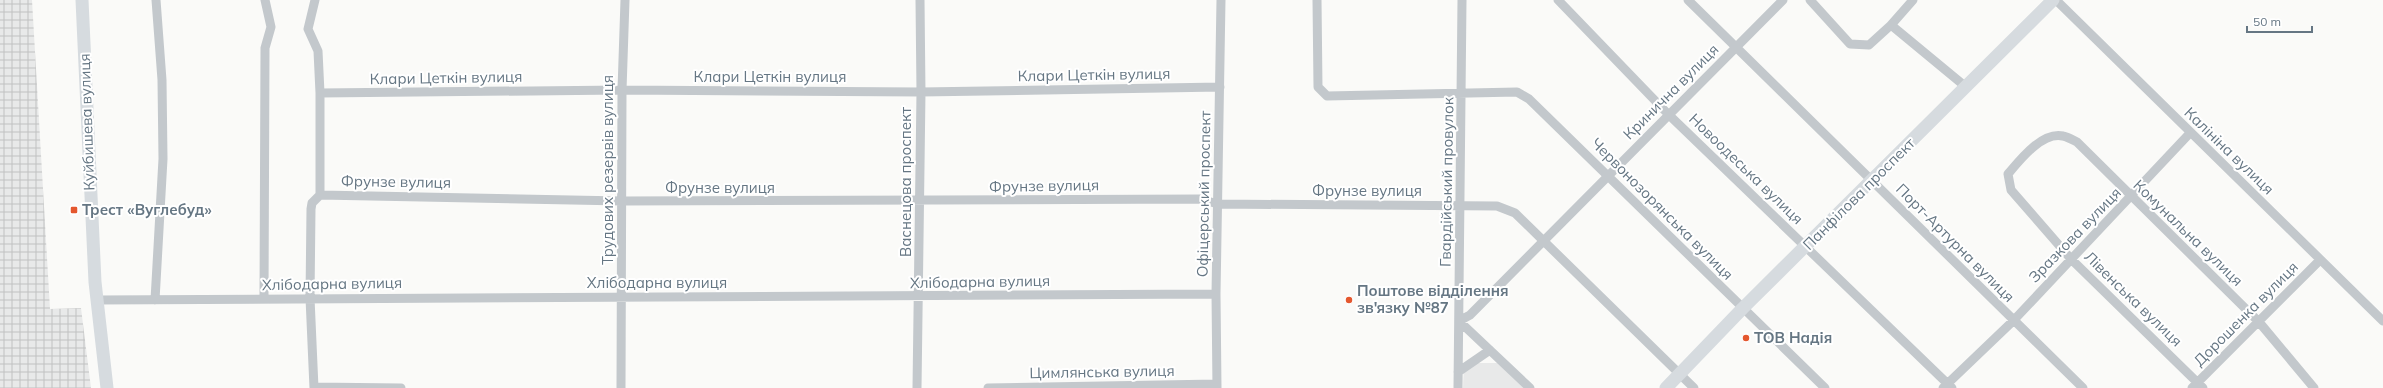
<svg xmlns="http://www.w3.org/2000/svg" width="2383" height="388" font-family="Mulish,sans-serif">
<defs>
<pattern id="industrial-grid" width="8" height="8" patternUnits="userSpaceOnUse"><rect width="8" height="8" fill="#e8e9e9"/><path d="M0 4h8M4 0v8" fill="none" stroke="#c0c1c2"/></pattern>
</defs>
<rect width="100%" height="100%" fill="#fafaf8"/>
<!-- built -->
<path fill="#e8e9e9" d="M1464 363H1501L1525 388H1463Z"/>
<!-- industrial -->
<path fill="url(#industrial-grid)" d="M0 0H32L50 309 81 308 91 388H0Z"/>
<g fill="none" stroke-linecap="round" stroke-linejoin="round">
<!-- street -->
<path stroke="#c3c8cc" stroke-width="9" d="M1317 0 1318 87 1327 96 1517 92 1529 99 1825 388
M1558 0 1668 114 1952 388
M1688 0 2083 388
M1810 0 1850 44 1869 45 1891 25
M1913 0 1891 25 1966 87
M2056 0 2383 321
M320 93 622 90 921 92 1220 87
M320 195 622 201 1200 199 1218 204 1497 206 1515 213 1694 388
M264 299 265 48 271 27 265 0
M97 300 1216 294
M155 300 163 159 162 80 156 0
M1458 372 1490 350
M314 387 401 388
M314 388 310 298 311 209 312 203 320 195V93L318 51 308 29 315 0
M621 388 622 90 625 0
M917 388 921 92 920 0
M988 388 1217 384
M1217 388 1216 294 1221 0
M1458 388 1462 0
M1530 388 1459 321 1470 315 1783 0
M1943 388 2013 321 2190 133
M2192 388 2320 260
M2203 388 2071 259 2011 190 2008 174C2019 161 2042 131 2063 136 2068 137 2073 140 2077 142L2259 322 2314 388"/>
<!-- secondary -->
<path stroke="#d6dbdf" stroke-width="13" d="M82 0 95 282 107 388
M1666 388 1743 308 2053 0"/>
</g>
<!-- markers -->
<g fill="#e4572e" stroke="#fff" stroke-width="1.5">
<rect x="70" y="206" width="8" height="8" rx="2"/>
<circle cx="1349" cy="300" r="4"/>
<circle cx="1746" cy="338" r="4"/>
</g>
<g text-anchor="middle" stroke-width="4" stroke-linejoin="round" paint-order="stroke">
<!-- street labels -->
<g font-size="15" fill="#657683" stroke="#fff">
<text transform="translate(1094 75) rotate(-1)" y="5">Клари Цеткін вулиця</text>
<text x="770" y="82">Клари Цеткін вулиця</text>
<text transform="translate(446 78) rotate(-1)" y="5">Клари Цеткін вулиця</text>
<text transform="translate(1671 92) rotate(-45)" y="5">Кринична вулиця</text>
<text transform="translate(87 122) rotate(-92)" y="5">Куйбишева вулиця</text>
<text transform="translate(2229 151) rotate(44)" y="5">Калініна вулиця</text>
<text transform="translate(1746 169) rotate(44)" y="5">Новоодеська вулиця</text>
<text transform="translate(608 170) rotate(-90)" y="5">Трудових резервів вулиця</text>
<text transform="translate(396 182) rotate(1)" y="5">Фрунзе вулиця</text>
<text transform="translate(906 182) rotate(-90)" y="5">Васнецова проспект</text>
<text transform="translate(1447 182) rotate(-89)" y="5">Гвардійський провулок</text>
<text transform="translate(1044 186) rotate(-1)" y="5">Фрунзе вулиця</text>
<text x="720" y="193">Фрунзе вулиця</text>
<text x="1367" y="196">Фрунзе вулиця</text>
<text transform="translate(1204 194) rotate(-89)" y="5">Офіцерський проспект</text>
<text transform="translate(1859 194) rotate(-45)" y="5">Панфілова проспект</text>
<text transform="translate(1662 209) rotate(45)" y="5">Червонозорянська вулиця</text>
<text transform="translate(2188 233) rotate(44)" y="5">Комунальна вулиця</text>
<text transform="translate(2075 235) rotate(-46)" y="5">Зразкова вулиця</text>
<text transform="translate(1955 243) rotate(45)" y="5">Порт-Артурна вулиця</text>
<text transform="translate(980 282) rotate(-1)" y="5">Хлібодарна вулиця</text>
<text x="657" y="288">Хлібодарна вулиця</text>
<text transform="translate(332 284) rotate(-1)" y="5">Хлібодарна вулиця</text>
<text transform="translate(2133 299) rotate(44)" y="5">Лівенська вулиця</text>
<text transform="translate(2246 314) rotate(-45)" y="5">Дорошенка вулиця</text>
<text transform="translate(1102 372) rotate(-1)" y="5">Цимлянська вулиця</text>
</g>
<!-- poi labels -->
<g font-size="15" font-weight="bold" fill="#657683" stroke="#fff" text-anchor="start">
<text x="82" y="215">Трест «Вуглебуд»</text>
<text x="1357" y="296">Поштове відділення<tspan x="1357" dy="17">зв'язку №87</tspan></text>
<text x="1754" y="343">ТОВ Надія</text>
</g>
</g>
<!-- scale -->
<path d="M2247 26v6h65v-6" fill="none" stroke="#657683" stroke-width="2"/>
<text x="2253" y="26" font-size="12" fill="#657683" stroke="#ffffff" stroke-width="3" paint-order="stroke">50 m</text>
</svg>
